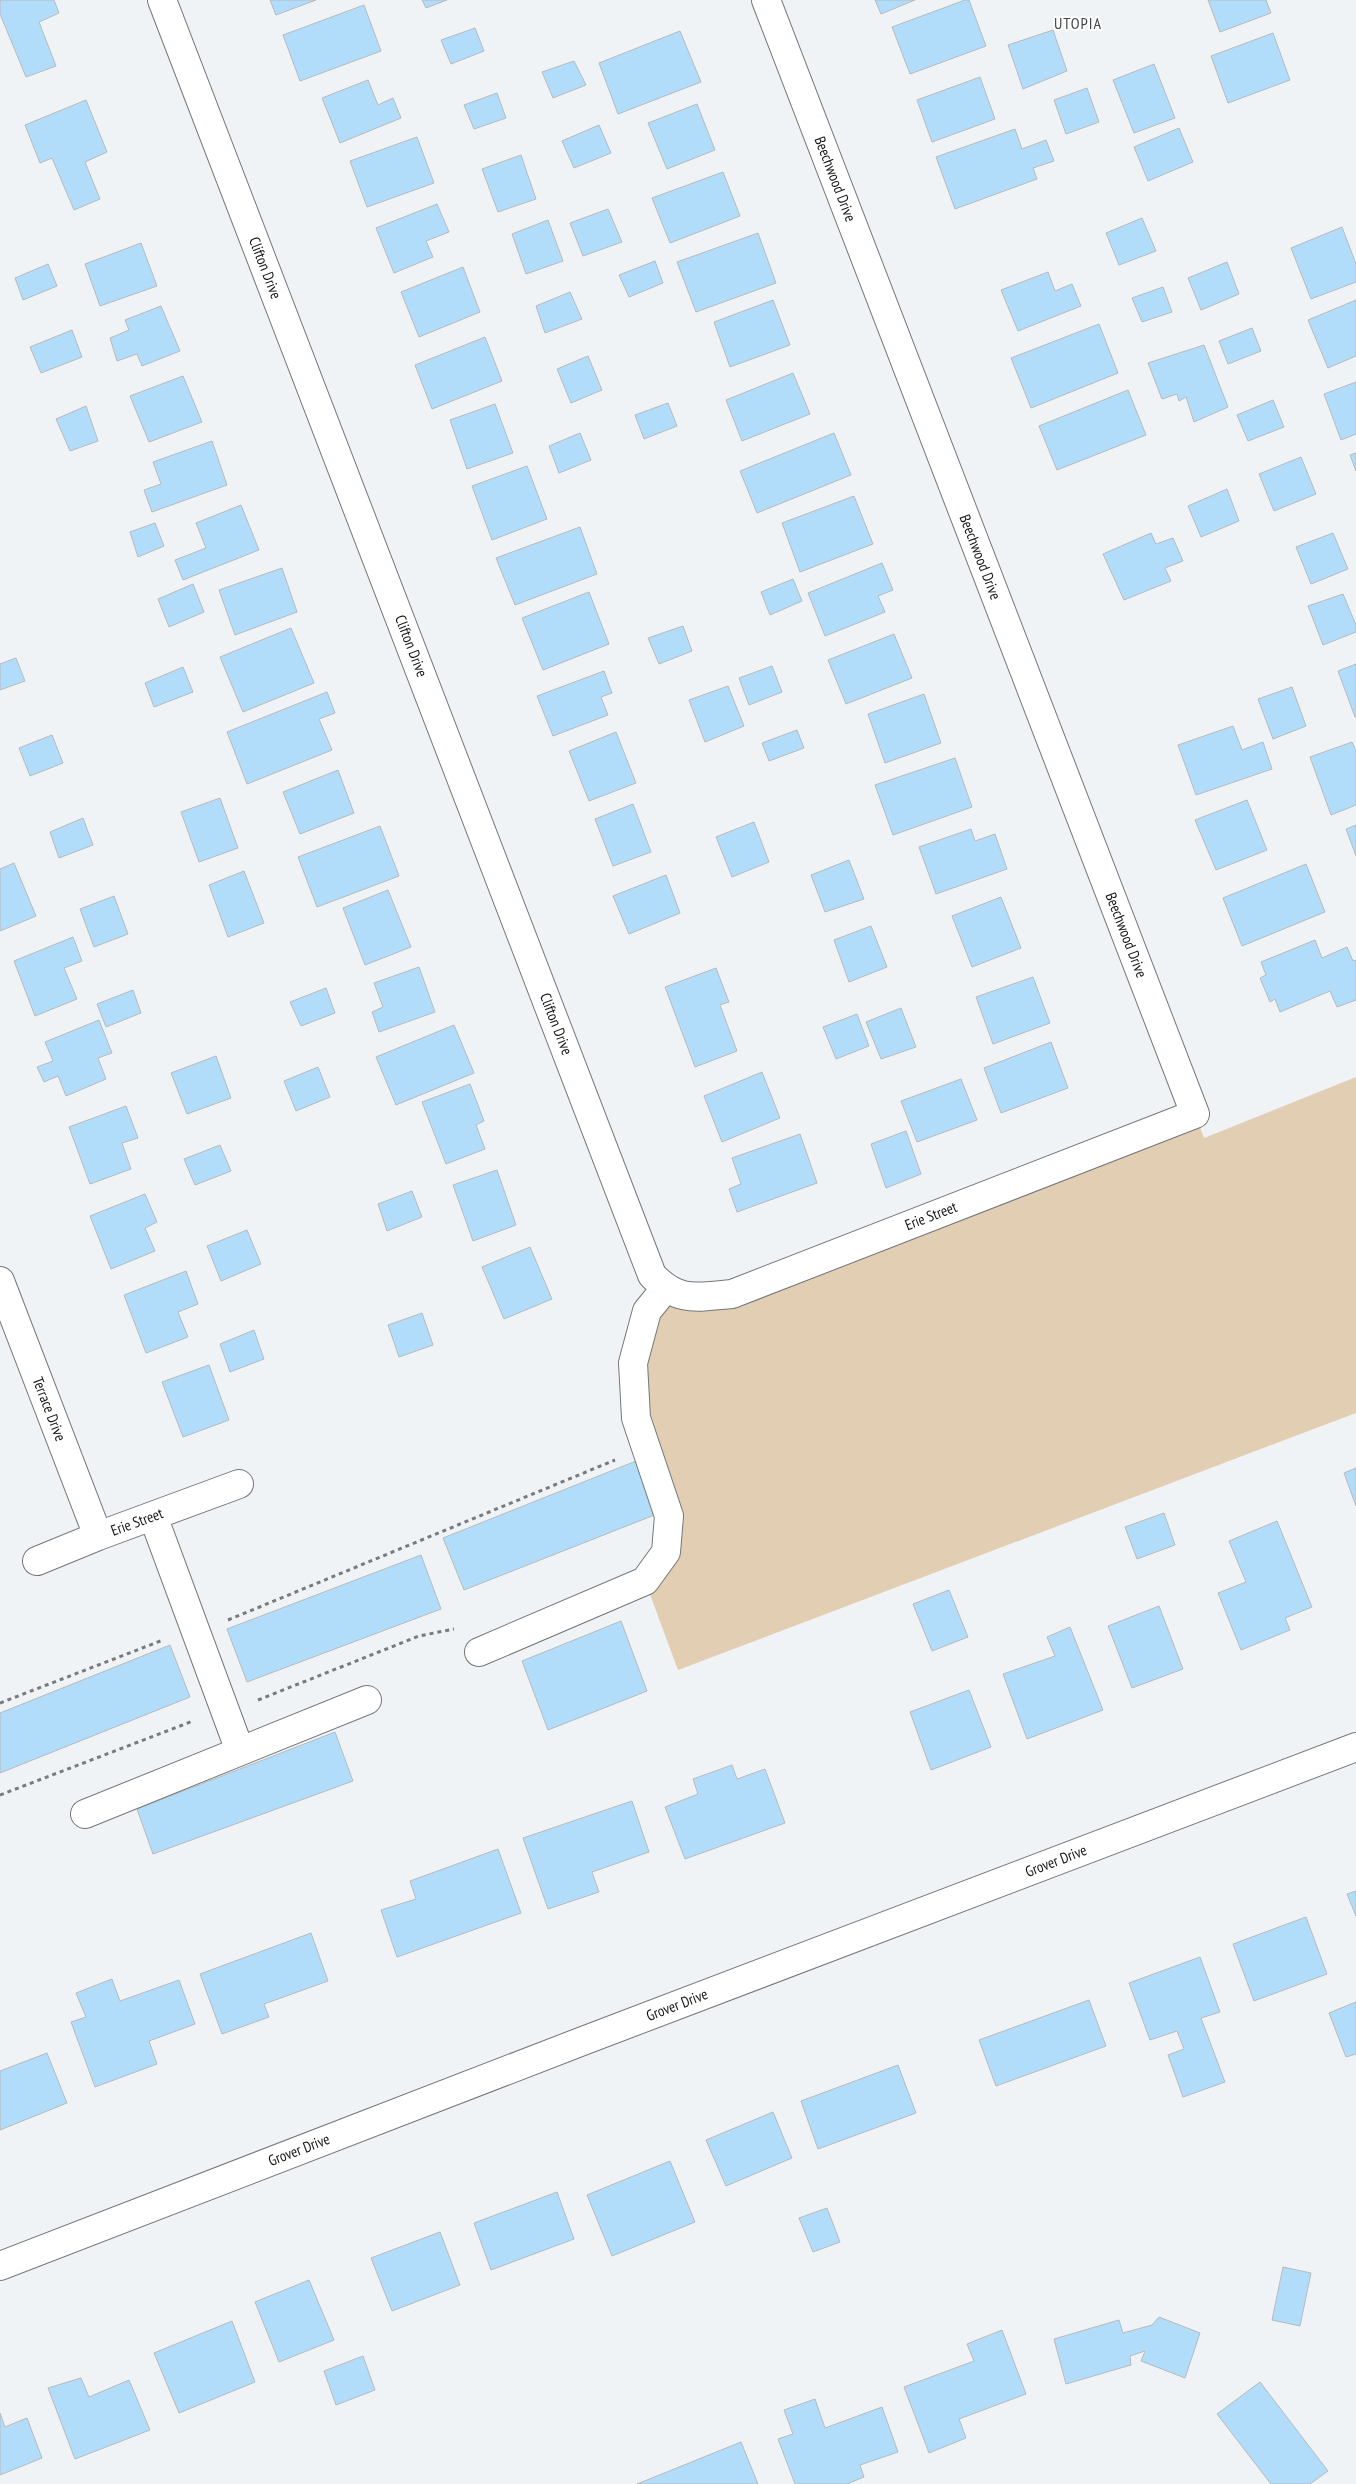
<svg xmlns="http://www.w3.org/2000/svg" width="1356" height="2484" font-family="'PT Sans Narrow',sans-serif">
<rect width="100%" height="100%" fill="#f0f3f6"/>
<!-- green -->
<path fill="#e2ceb3" d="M1356 1077V1413L678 1670 645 1581 666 1552 631 1332 665 1289 691 1297 1195 1114 1204 1138Z"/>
<!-- building -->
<path fill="#b1ddfb" stroke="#b7babd" d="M0 0H54L59 13 39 22 56 66 26 77 0 14Z
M270 0H316L276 15Z
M422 0H447L426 8Z
M875 0H915L881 14Z
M965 0H969L986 46 910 74 892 27Z
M1208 0H1266L1271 13 1220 32Z
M364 5 381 51 300 81 283 35Z
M475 28 484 51 451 64 441 40Z
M1053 30 1067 71 1023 89 1008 45Z
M680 31 701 82 618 114 599 63Z
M1273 33 1290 80 1228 103 1211 56Z
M574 61 586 85 553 98 542 72Z
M1154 64 1175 118 1134 133 1113 80Z
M980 77 995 119 932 142 917 100Z
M368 80 378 105 393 98 401 118 340 143 322 98Z
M1087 88 1099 122 1066 134 1054 100Z
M497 93 506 118 474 129 464 105Z
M86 100 107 152 85 162 100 199 74 210 52 158 40 163 25 125Z
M697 104 715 150 667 169 648 123Z
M599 125 611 153 574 168 562 141Z
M1179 128 1193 162 1148 181 1134 147Z
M1015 129 1022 149 1046 140 1054 161 1033 168 1037 179 955 209 936 157Z
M417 137 434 183 367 207 350 161Z
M521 155 536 199 498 212 482 169Z
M723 172 740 216 670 243 652 198Z
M437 204 449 232 426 241 433 257 394 273 376 228Z
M608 209 622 242 583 256 570 223Z
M1142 218 1156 251 1119 265 1106 233Z
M548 220 563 261 526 274 512 234Z
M1342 227 1356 264V282L1311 299 1291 248Z
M758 233 776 283 696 312 677 262Z
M141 243 157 286 100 306 85 264Z
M655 261 663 283 629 297 619 275Z
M1227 262 1239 294 1201 310 1188 278Z
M48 264 57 286 23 300 15 278Z
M463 267 480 312 419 337 401 292Z
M1048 272 1055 291 1072 284 1081 306 1018 331 1001 290Z
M1163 287 1172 312 1142 322 1132 298Z
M570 292 582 319 545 333 536 306Z
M773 300 790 345 730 367 714 322Z
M1356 300V356L1328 368 1308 320Z
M161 306 180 351 142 366 137 354 117 361 110 338 129 330 125 320Z
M1099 324 1118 373 1031 408 1011 358Z
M1252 328 1261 351 1228 364 1219 341Z
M72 330 82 357 41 373 30 347Z
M485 337 502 381 432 409 415 365Z
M1204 345 1228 407 1194 422 1186 397 1179 401 1177 394 1162 399 1148 363Z
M588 356 602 390 571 403 557 369Z
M793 373 810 414 742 441 726 400Z
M183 376 202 422 149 442 130 396Z
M1356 382V434L1341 440 1324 394Z
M1128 390 1146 435 1057 470 1039 426Z
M1273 400 1284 427 1248 441 1237 415Z
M668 403 677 426 644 439 635 415Z
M495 404 513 453 467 469 450 420Z
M86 406 98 441 70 451 56 419Z
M580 433 591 460 559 473 549 446Z
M834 433 851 475 757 513 740 471Z
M212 441 227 485 152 512 144 490 161 484 153 462Z
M1356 453V471L1350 455Z
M1301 457 1316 494 1274 511 1259 474Z
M527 466 547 519 492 540 472 486Z
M1227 489 1239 521 1201 537 1188 506Z
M854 496 873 544 800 572 782 523Z
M241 505 259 550 183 580 175 560 206 548 196 523Z
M155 523 164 546 138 557 130 532Z
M580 527 597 574 515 605 496 558Z
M1151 533 1156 544 1173 538 1183 561 1165 568 1171 581 1124 600 1103 554Z
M1333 533 1348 569 1311 584 1296 547Z
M882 563 893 590 878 596 885 612 825 636 808 593Z
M282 568 297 612 235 635 219 590Z
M793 579 802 601 770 615 761 592Z
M193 584 204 612 169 627 158 599Z
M589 592 609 644 543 670 522 618Z
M1343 594 1356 625V632L1323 645 1308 606Z
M683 626 692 651 659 664 648 638Z
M291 628 314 683 243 712 220 657Z
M894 634 912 678 846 704 828 660Z
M16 658 25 681 0 690V664Z
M1356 664V717H1355L1338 671Z
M772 666 782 692 749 705 739 678Z
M183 667 193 692 154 707 145 683Z
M604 671 612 693 601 697 608 715 553 736 537 696Z
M728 686 744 726 705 742 689 700Z
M1292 687 1306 726 1273 739 1258 699Z
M327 692 335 713 319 719 332 750 247 784 227 732Z
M924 694 941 743 885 763 868 714Z
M1233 726 1242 750 1263 742 1272 769 1196 795 1178 745Z
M797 730 804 748 769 761 762 743Z
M616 732 636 783 589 801 569 751Z
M52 735 63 763 30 776 19 748Z
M1352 742 1356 751V805L1331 815 1310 757Z
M955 758 972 807 893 835 875 785Z
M338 770 354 813 300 834 283 792Z
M220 798 238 848 199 862 181 812Z
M1247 800 1267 850 1216 870 1195 820Z
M633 804 651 852 613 866 595 819Z
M83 818 93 845 59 858 50 832Z
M754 822 769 862 732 877 716 837Z
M1356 825V856L1346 829Z
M380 826 399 876 317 907 298 857Z
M971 829 975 841 995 834 1007 869 936 894 919 847Z
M849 860 864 899 825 912 811 875Z
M14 863 36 916 0 931V869Z
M1306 864 1325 912 1242 946 1223 898Z
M244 871 264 923 228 937 209 885Z
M666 875 680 913 629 934 613 896Z
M388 890 411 947 365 965 343 908Z
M114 896 128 934 94 947 80 909Z
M1001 897 1021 948 972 967 952 916Z
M871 926 887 967 849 982 834 940Z
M73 937 82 961 64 968 77 999 35 1016 14 961Z
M1315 940 1322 958 1347 947 1353 961 1356 960V1000L1337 1007 1330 991 1280 1012 1275 999 1270 1002 1260 978 1266 975 1261 962Z
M419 967 435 1012 379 1032 372 1012 383 1007 374 983Z
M716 968 729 1002 720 1005 737 1051 695 1067 665 987Z
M1033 977 1050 1023 993 1044 976 997Z
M326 988 335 1013 301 1026 290 1002Z
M133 990 141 1013 106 1027 97 1004Z
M901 1008 916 1047 881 1059 866 1022Z
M857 1014 869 1046 836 1059 823 1027Z
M99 1020 112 1053 98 1058 106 1079 66 1096 58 1076 44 1082 37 1067 53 1061 45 1042Z
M454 1025 474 1073 396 1105 376 1057Z
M1051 1042 1068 1088 1001 1113 984 1068Z
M216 1056 231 1098 187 1114 171 1073Z
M318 1067 330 1097 296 1111 284 1081Z
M762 1072 780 1118 722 1142 704 1096Z
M961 1079 977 1120 917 1142 901 1101Z
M470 1084 484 1121 476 1125 485 1149 446 1164 422 1102Z
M126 1106 138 1138 122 1143 131 1169 90 1184 69 1127Z
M906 1131 921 1174 886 1188 871 1144Z
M800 1134 817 1183 737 1212 729 1189 741 1184 732 1158Z
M220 1145 231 1171 195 1185 184 1159Z
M497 1170 516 1225 473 1241 453 1185Z
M412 1191 422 1217 387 1231 378 1204Z
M145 1194 157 1222 145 1228 155 1251 111 1269 90 1216Z
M247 1230 261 1264 221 1281 207 1246Z
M530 1247 552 1299 504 1319 482 1267Z
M186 1271 198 1304 178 1312 188 1337 146 1353 124 1295Z
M422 1313 433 1345 399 1357 388 1325Z
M254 1330 264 1359 230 1372 220 1344Z
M209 1365 229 1420 183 1437 162 1382Z
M636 1461 657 1514 464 1590 443 1538Z
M1356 1468V1506L1344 1473Z
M1164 1513 1175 1545 1137 1559 1125 1527Z
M1277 1521 1312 1607 1285 1618 1290 1630 1241 1650 1218 1593 1246 1582 1229 1541Z
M421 1555 441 1609 247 1682 227 1629Z
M949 1590 968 1637 932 1651 913 1604Z
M1159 1606 1183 1669 1132 1688 1108 1626Z
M621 1621 647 1691 548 1730 522 1661Z
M1070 1627 1103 1710 1027 1739 1003 1674 1055 1656 1047 1637Z
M170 1645 190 1697 0 1773V1713Z
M969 1690 991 1747 931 1770 910 1712Z
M335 1732 353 1781 153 1854 137 1809Z
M732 1765 737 1779 765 1769 785 1823 685 1859 665 1807 698 1794 693 1779Z
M632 1801 649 1852 592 1872 599 1892 548 1909 523 1838Z
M498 1849 521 1913 397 1957 381 1910 416 1899 410 1881Z
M1356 1891V1916L1347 1894Z
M1306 1917 1327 1974 1254 2001 1233 1944Z
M311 1933 328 1981 264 2004 269 2017 222 2034 200 1974Z
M1200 1957 1220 2012 1201 2018 1225 2082 1183 2097 1168 2055 1184 2049 1177 2031 1150 2040 1129 1983Z
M112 1979 120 2001 179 1980 195 2024 149 2041 157 2064 95 2087 71 2022 86 2017 76 1993Z
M1089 2000 1106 2046 996 2086 979 2040Z
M1356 2002V2054L1346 2057 1329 2013Z
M47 2053 67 2103 0 2130V2071Z
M898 2065 916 2113 818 2149 801 2101Z
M773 2112 792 2158 726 2186 706 2140Z
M670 2161 695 2222 612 2256 587 2195Z
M557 2192 574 2239 491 2270 474 2223Z
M827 2208 840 2242 813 2252 799 2218Z
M440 2232 460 2285 392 2311 371 2258Z
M1283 2267 1311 2273 1300 2326 1272 2320Z
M309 2280 334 2340 279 2362 255 2302Z
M1159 2317 1200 2333 1185 2378 1141 2361 1145 2351 1130 2356 1131 2365 1066 2384 1054 2339 1119 2320 1123 2333 1152 2325Z
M232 2321 255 2382 179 2413 154 2353Z
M1002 2330 1026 2394 959 2419 966 2438 929 2453 904 2387 974 2361 967 2344Z
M363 2356 375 2390 336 2405 324 2371Z
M81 2378 89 2397 129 2380 150 2430 75 2459 48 2388Z
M1260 2382 1328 2471 1310 2484H1271L1217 2414Z
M815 2399 825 2428 882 2407 898 2452 860 2465 864 2477 847 2484H795L778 2439 793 2434 784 2410Z
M0 2413 5 2427 27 2418 42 2458 0 2475Z
M741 2442 758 2484H637Z"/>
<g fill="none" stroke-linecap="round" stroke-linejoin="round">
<!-- minor casing -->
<g stroke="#747779" stroke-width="30">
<path id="minor" d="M162 0 652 1275C678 1303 697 1297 732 1294L1195 1114 766 0
M0 1281 98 1536
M153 1516 240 1751
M37 1561 98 1536 239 1484
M479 1652 645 1581 666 1552 669 1516 636 1418 633 1363 647 1311 665 1289
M85 1814 367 1700
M0 2266 588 2039 1356 1747"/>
</g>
<!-- path -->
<path stroke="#787a7c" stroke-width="3" stroke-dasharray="4 4" stroke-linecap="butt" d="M228 1620 615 1460
M258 1700 419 1636 454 1629
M0 1703 163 1640
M0 1795 193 1721"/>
<!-- minor -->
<use href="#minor" stroke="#fff" stroke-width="28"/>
</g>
<g text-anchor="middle" stroke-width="4" stroke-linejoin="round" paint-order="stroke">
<!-- street labels -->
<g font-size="15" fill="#141516" stroke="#fff">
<text transform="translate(835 179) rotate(69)" y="5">Beechwood Drive</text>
<text transform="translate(265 268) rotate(69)" y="5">Clifton Drive</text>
<text transform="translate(980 557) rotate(69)" y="5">Beechwood Drive</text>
<text transform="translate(411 646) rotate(69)" y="5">Clifton Drive</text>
<text transform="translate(1126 935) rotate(69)" y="5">Beechwood Drive</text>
<text transform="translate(556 1024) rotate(69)" y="5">Clifton Drive</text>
<text transform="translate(931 1216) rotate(-21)" y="5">Erie Street</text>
<text transform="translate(49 1409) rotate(69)" y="5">Terrace Drive</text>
<text transform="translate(137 1522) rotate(-20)" y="5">Erie Street</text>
<text transform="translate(1056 1861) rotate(-21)" y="5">Grover Drive</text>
<text transform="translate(677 2005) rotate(-21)" y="5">Grover Drive</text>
<text transform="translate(299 2150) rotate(-21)" y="5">Grover Drive</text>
</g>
<!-- neighbourhood labels -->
<g font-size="16" letter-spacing="1" fill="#434648" stroke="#fff">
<text x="1078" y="29">UTOPIA</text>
</g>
</g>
</svg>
